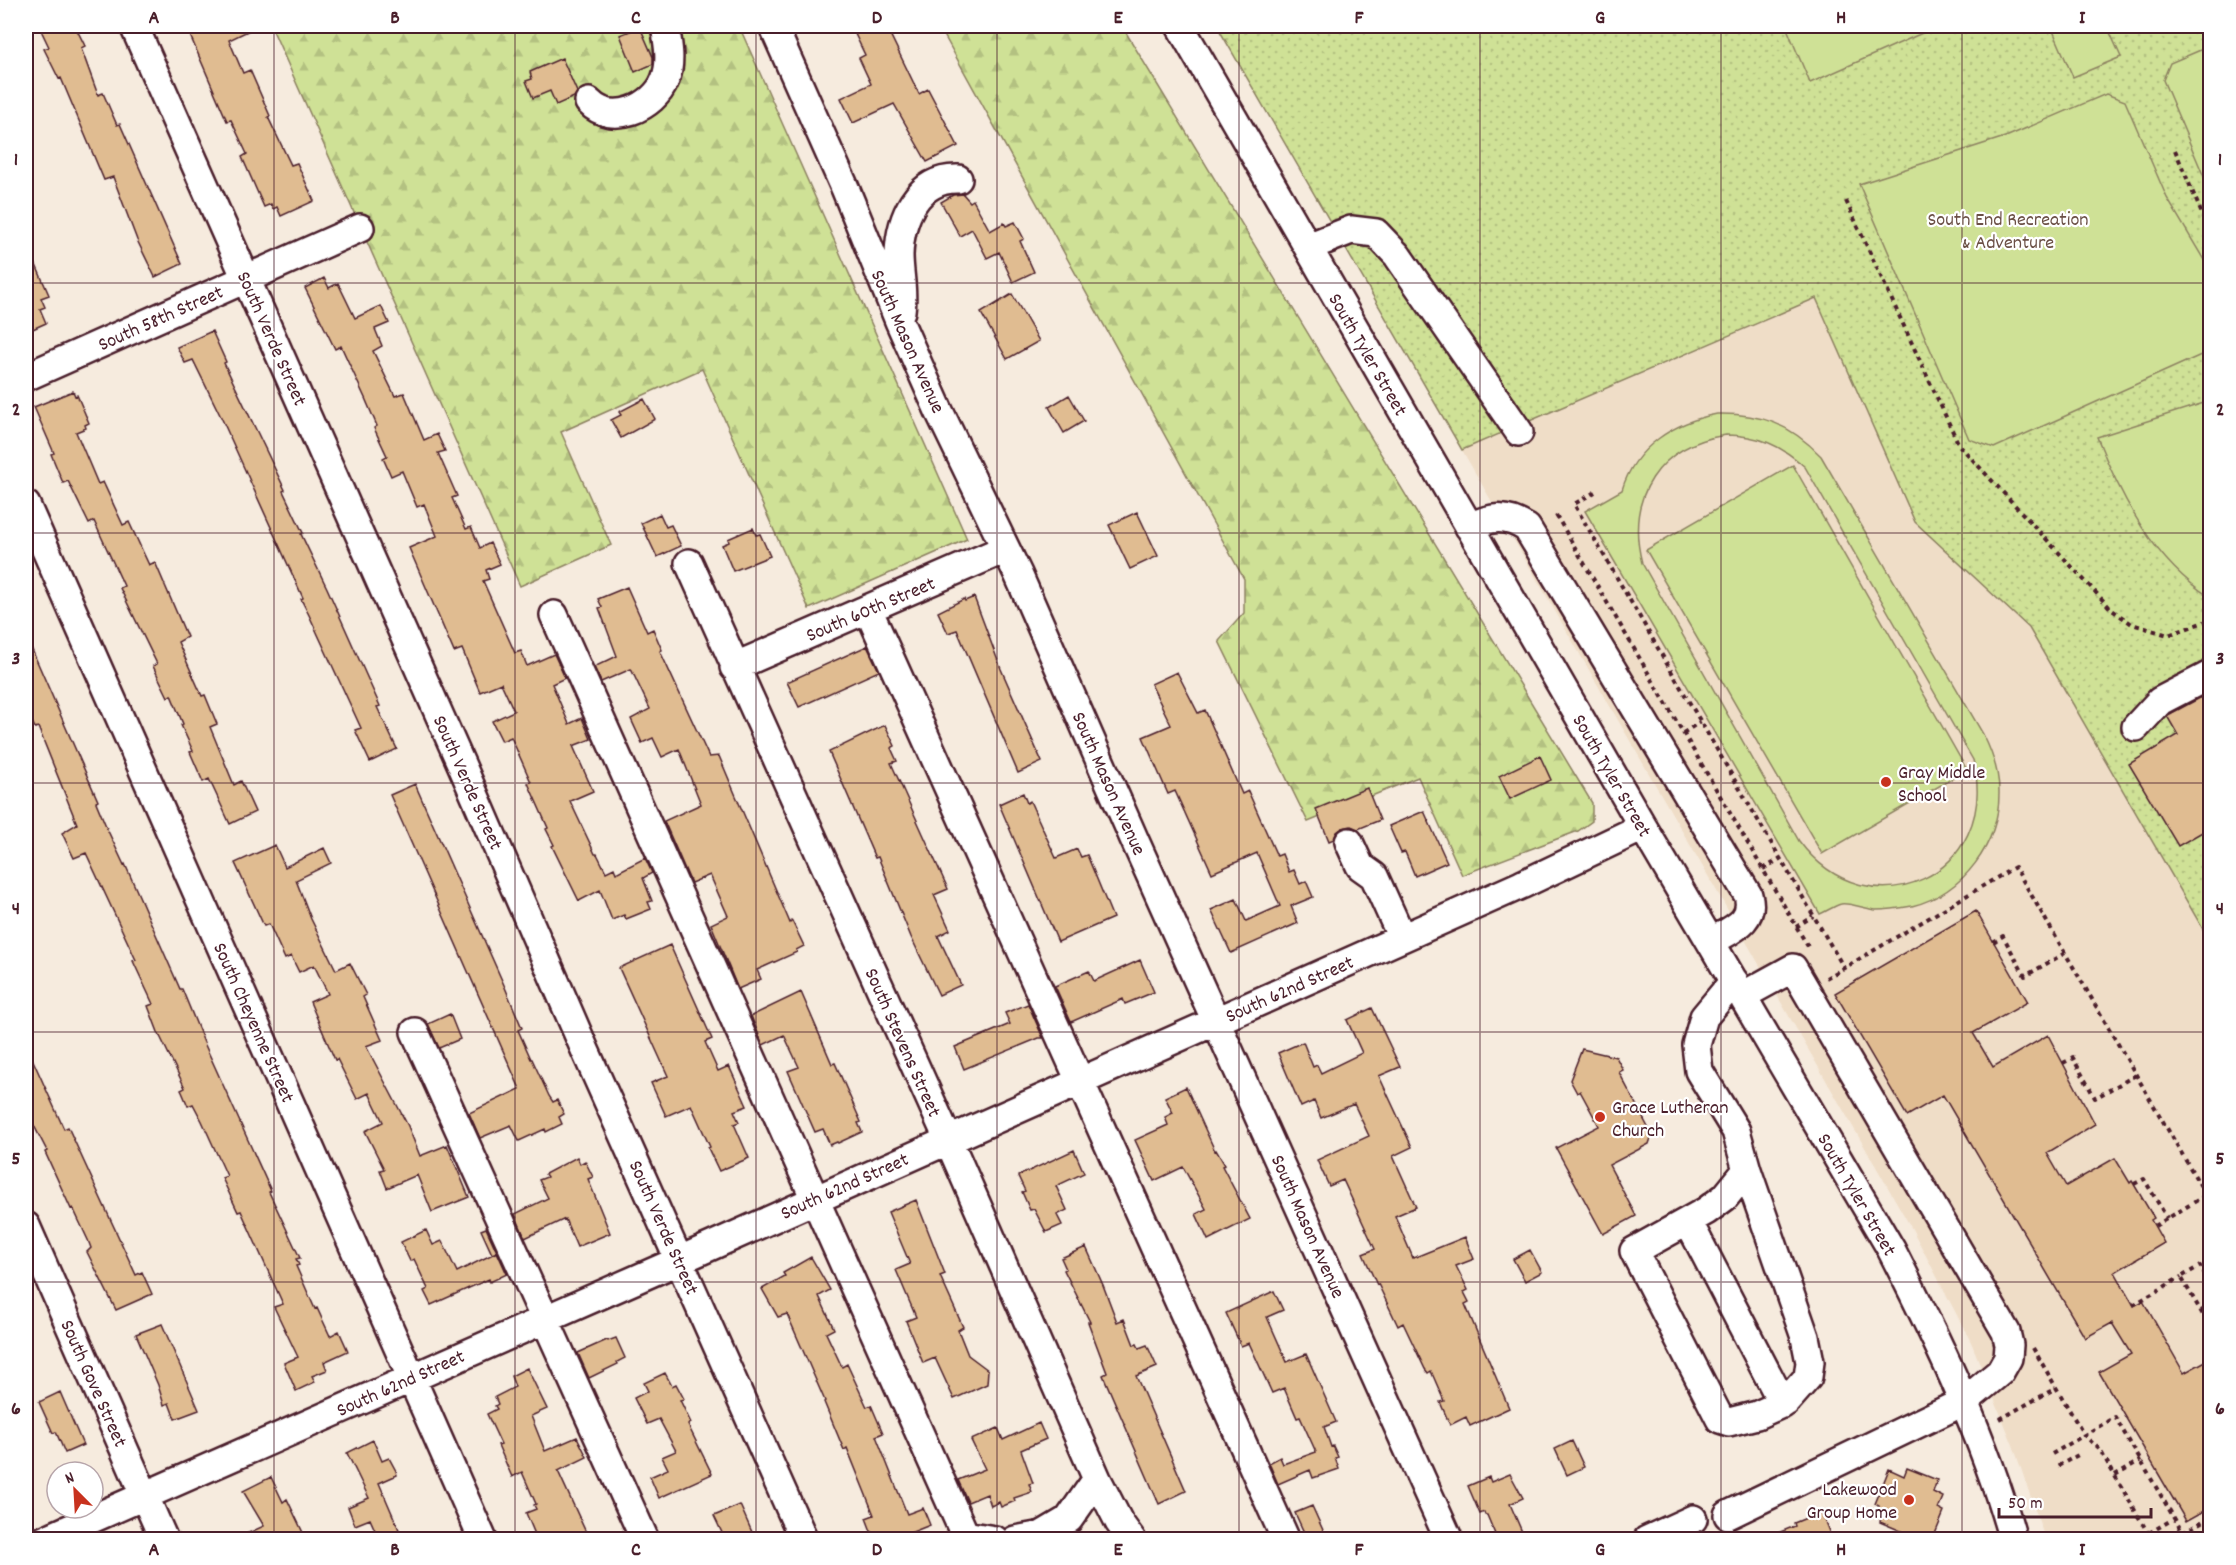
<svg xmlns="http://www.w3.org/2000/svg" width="2236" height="1565" font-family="Dekko,sans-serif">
<defs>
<pattern id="grass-dots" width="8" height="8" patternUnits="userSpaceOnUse" patternTransform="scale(1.5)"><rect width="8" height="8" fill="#cfe196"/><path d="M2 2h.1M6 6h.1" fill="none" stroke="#b3c181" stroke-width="1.8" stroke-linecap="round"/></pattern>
<pattern id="forest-firs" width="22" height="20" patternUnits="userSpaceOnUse" patternTransform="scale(1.5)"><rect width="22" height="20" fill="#cfe196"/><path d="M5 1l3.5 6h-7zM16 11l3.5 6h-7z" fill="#b3c181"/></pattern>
</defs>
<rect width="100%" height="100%" fill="#f6ebde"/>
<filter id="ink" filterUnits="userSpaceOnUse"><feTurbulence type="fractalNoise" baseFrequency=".0167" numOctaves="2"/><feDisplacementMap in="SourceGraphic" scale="12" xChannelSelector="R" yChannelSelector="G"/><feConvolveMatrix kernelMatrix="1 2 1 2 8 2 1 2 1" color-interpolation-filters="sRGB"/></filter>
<g filter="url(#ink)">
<!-- built -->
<path fill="#efddc7" d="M1816 298 1915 522 2029 628 2207 936 2210 948V1539H2045L2013 1445 1971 1342 1912 1229 1462 450Z"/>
<!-- grass -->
<path fill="url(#grass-dots)" stroke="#8c8060" stroke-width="1.5" d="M1217 26H2210V948L2207 936 2029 628 1915 522 1816 298 1462 450Z"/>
<!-- forest -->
<path fill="url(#forest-firs)" stroke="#8c8060" stroke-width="1.5" d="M271 26H739L967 539 809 609 702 369 561 432 611 545 520 586Z
M939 26H1122L1592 803V821L1578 831 1462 875 1418 777 1308 822 1219 641 1244 613V579Z"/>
<!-- pitch -->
<path fill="#cfe196" stroke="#8c8060" stroke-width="1.5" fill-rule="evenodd" d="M1786 26H1938L1810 83Z
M2051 26H2107L2121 57 2073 77Z
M2210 46V191L2163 80 2170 63Z
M2106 94 2125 101 2167 198 2210 270V351L1994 448 1969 439 1859 184 2008 136Z
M2210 401V597C2154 562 2121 497 2097 437Z
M1717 414C1761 413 1790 424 1821 456L1983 734C1992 752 1999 770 1999 791 2000 843 1964 893 1912 906 1901 908 1888 910 1876 910 1867 909 1847 902 1841 904 1834 906 1827 911 1820 914L1585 511 1622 490C1635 446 1675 422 1717 414ZM1726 435C1758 435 1781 445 1805 467L1973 760C2002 874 1869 936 1799 841L1642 563C1625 497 1659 445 1726 435Z
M1793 465 1967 770 1822 854 1646 550Z"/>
<!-- building -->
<path fill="#e0bc91" stroke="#4a1f2b" stroke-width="1.5" d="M39 26H75L85 46 81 48 98 95 103 93 117 125 120 124 182 264 155 277 137 240 113 177 104 180 61 78 59 79 44 49 49 47Z
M186 26H258L229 40 243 73 250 70 270 116 268 117 291 165 297 163 314 201 281 216 277 207 273 209 271 204 264 207 242 157 247 154 231 120 227 121Z
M858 26H886L919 94 928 89 958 146 927 162 894 104 853 123 841 98 871 84 859 58 865 55 855 34 861 32Z
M640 27 653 57V64L635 72 620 35Z
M562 58 577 92 574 97 556 105 550 91 533 98 526 81 532 79 530 72Z
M963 194 970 202 973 200 990 231 1004 223 1006 226 1015 222 1024 239 1020 241 1034 272 1013 282 999 252 987 258 972 229 960 236 941 202 953 195Z
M26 242 49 295 41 298 45 307 40 309 46 323 26 332Z
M324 278 329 288 338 283 355 318 381 306 389 323 375 329 382 346 373 351 395 396 404 393 424 440 437 434 445 451 438 453 457 496 452 498 466 529 471 527 480 548 490 543 500 564 486 570 489 579 483 581 515 653 521 651 527 666 554 654 565 678 552 684 569 724 582 718 591 739 573 746 593 791 570 801 595 854H597L606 872 614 868 616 873 645 858 652 873 643 878 652 901 648 902 651 909 626 919 624 915 612 920 600 890 579 901 552 846 554 845 546 829 548 828 528 783 531 782 511 737 502 741 492 721 514 711 501 683 480 692 462 649 454 652 409 548 437 536 424 504 417 507 402 471 391 476 383 458 387 456 374 428 377 426 365 398 341 346 335 349 305 288Z
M1012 294 1039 341 1007 359 981 313Z
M212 331 226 362 224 363 285 490 283 491 303 533 301 534 327 588 380 706 377 707 397 749 370 762 355 730 361 728 309 615 301 599 303 598 221 417 193 360 185 363 177 347Z
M73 391 75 396 77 395 89 423 85 425 86 428 76 432 98 484 103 482 123 525 129 522 149 565 155 562 187 637 178 642 202 696 205 695 217 724 210 727 234 785 241 781 255 812 230 824 209 779 203 782 190 752 193 751 181 725 183 724 171 695 168 697 153 666 157 664 120 588 124 586 94 521 89 524 68 481 63 483 51 454 54 453 34 407Z
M1069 395 1084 421 1064 433 1049 407Z
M644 399 655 419 621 438 611 420 621 415 619 412Z
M1137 512 1158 556 1130 569 1109 525Z
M660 514 666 527 671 525 681 546 657 557 641 523Z
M753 528 756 535 760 534 770 556 733 571 722 545 729 542 728 539Z
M627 587 647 632 653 629 662 650 660 651 709 757 719 756 790 923 792 921 804 946 796 950 797 952 757 970 761 979 738 989 711 924 728 916 710 875 691 883 664 821 701 804 679 749 662 757 653 738 642 743 631 719 650 709 631 669 601 682 594 667 617 656 599 608 602 607 598 599Z
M974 597 1001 669 1042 762 1018 773 957 630 948 633 938 612 964 599 965 601Z
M26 636 98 801 96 802 108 831 124 865 125 864 180 989H182L205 1045 271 1191 269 1192 300 1258 296 1259 299 1265 296 1266 315 1309 317 1308 330 1336 339 1331 348 1351 324 1362 327 1370 312 1376 315 1382 296 1391 284 1363 298 1357 274 1307 283 1304 241 1211 238 1212 222 1178 227 1176 202 1121 193 1104 188 1106 182 1092 181 1090 185 1088 158 1032 148 1006 153 1004 133 961 136 960 86 853 74 858 62 833 77 824 38 727 35 728 30 717 26 719Z
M867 646 879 671 799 707 787 682Z
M1177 672 1198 713 1205 710 1242 794 1248 791 1277 856 1282 854 1289 872 1294 870 1300 884 1306 881 1313 897 1291 906 1298 923 1231 953 1211 910 1236 899 1246 921 1280 906 1257 853 1212 873 1175 791 1168 794 1143 737 1171 725 1151 684Z
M2211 692V827L2178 846 2129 764 2178 735 2167 716 2170 714Z
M885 725 895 746 891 748 897 761 891 763 948 889 934 895 950 930 938 936 961 985 939 995 911 937 878 857 875 858 829 752Z
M1540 756 1551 780 1510 799 1499 776Z
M415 784 504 985 522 1028 518 1030 531 1059H532L549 1096 553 1102 557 1100 564 1114 559 1117 562 1124 546 1132 545 1129 519 1141 511 1125 480 1138 469 1113 520 1089 390 795Z
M1367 788 1380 820 1358 829 1351 826 1343 828 1337 832 1334 839 1329 841 1316 809Z
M1023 793 1027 803 1030 801 1056 858 1077 849 1081 857 1087 855 1113 918 1058 942 999 804Z
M1424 811 1447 862 1415 876 1405 852 1401 853 1389 826Z
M275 845 285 867 324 848 331 863 296 880 311 919 336 970 350 963 366 995 363 997 382 1040 366 1046 408 1126 420 1156 447 1145 469 1197 432 1212 417 1175 387 1188 380 1170 384 1169 365 1131 383 1122 369 1093 357 1099 337 1059 335 1060 310 1002 328 994 314 965 299 972 291 956 285 959 269 924 264 926 235 863Z
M1976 911 2028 1002 1973 1033 1993 1067 2048 1035 2095 1124 2047 1153 2066 1186 2115 1158 2130 1183 2132 1181 2154 1218 2151 1220 2164 1243 2115 1272 2134 1306 2143 1301 2184 1373 2211 1358V1507L2186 1521 2099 1372 2131 1354 2112 1323 2085 1338 1943 1095 1907 1116 1835 993Z
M670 945 712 1039 705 1042 718 1071 729 1066 747 1106 734 1111 739 1122 734 1124 749 1158 719 1171 708 1148 710 1147 691 1105 666 1116 651 1083 668 1076 619 968Z
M1140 960 1154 992 1125 1004 1123 999 1071 1022 1055 986 1089 971 1094 981Z
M801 992 832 1064 835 1063 861 1122 858 1123 862 1132 838 1143 837 1142 830 1145 823 1129 815 1132 788 1071 799 1067 784 1035 763 1045 751 1016Z
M1028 1004 1043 1038H1039L964 1069 955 1047 1010 1024 1005 1013Z
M1372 1008 1400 1067 1379 1076 1412 1147 1393 1156 1416 1207 1395 1216 1413 1258 1465 1237 1474 1259 1456 1266 1468 1290 1464 1292 1469 1302 1465 1304 1509 1408 1470 1426 1466 1417 1450 1425 1440 1402 1444 1401 1431 1371 1428 1373 1425 1369 1403 1323 1398 1326 1378 1284 1377 1285 1363 1254 1375 1249 1343 1180 1329 1186 1317 1160 1369 1136 1354 1104 1321 1118 1314 1101 1301 1107 1278 1053 1303 1042 1313 1067 1317 1065 1321 1073 1362 1053 1347 1020Z
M450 1014 460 1039 439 1048 428 1024Z
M26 1045 64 1129 68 1127 136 1275 142 1272 152 1294 116 1310 87 1252 91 1248 88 1240 73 1208 71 1209 45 1152 47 1151 26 1110Z
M1582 1049 1616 1057 1623 1070 1619 1072 1652 1135 1649 1144 1609 1165 1636 1216 1603 1234 1556 1148 1599 1126 1580 1091 1577 1093 1570 1080Z
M1186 1087 1215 1151 1216 1150 1225 1165 1222 1166 1250 1219 1208 1240 1196 1214 1206 1209 1183 1167 1154 1181 1135 1140 1168 1125 1165 1117 1173 1113 1165 1097Z
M1074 1150 1084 1173 1056 1186 1067 1210 1057 1215 1062 1225 1046 1232 1034 1209 1030 1210 1022 1192 1025 1191 1018 1176Z
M577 1157 580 1164 585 1161 593 1177 588 1179 610 1233 577 1247 565 1219 525 1238 515 1214 548 1198 539 1180 547 1177 545 1174Z
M916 1200 945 1274 940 1276 963 1327 958 1330 968 1355 988 1370 987 1384 954 1399 935 1358 923 1363 906 1321 916 1317 896 1270 910 1264 888 1212Z
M486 1228 497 1252 492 1254 481 1230Z
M426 1230 433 1245 442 1241 457 1272 497 1252 507 1274 490 1282 489 1279 431 1305 424 1291 428 1289 414 1259 410 1261 401 1242Z
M1086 1247 1103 1285 1117 1322 1124 1319 1134 1345 1137 1344 1139 1348 1147 1345 1157 1367 1136 1376 1186 1491 1159 1504 1103 1375 1107 1373 1088 1322H1090L1064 1270 1066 1269 1061 1258Z
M1530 1250 1542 1272 1525 1281 1513 1259Z
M811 1257 830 1290 819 1296 834 1329 826 1333 842 1367 847 1364 867 1407 871 1405 883 1433 876 1436 907 1514 923 1508 930 1525 895 1539H874L866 1518 874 1515 847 1448 844 1450 824 1402 825 1401 787 1314 778 1317 762 1289 785 1276 783 1273Z
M1274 1291 1283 1310 1267 1317 1287 1362 1306 1354 1336 1422 1324 1427 1331 1447 1333 1446 1338 1457 1335 1458 1339 1469 1313 1478 1310 1470 1278 1484 1269 1463 1280 1457 1283 1464 1316 1452 1300 1417 1297 1418 1284 1388 1272 1393 1249 1343 1241 1346 1226 1313Z
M162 1324 199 1410 175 1419 169 1403 164 1405 158 1385 136 1334Z
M616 1338 625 1358 617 1362 618 1364 589 1378 578 1353 607 1340 608 1341Z
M527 1368 547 1409 531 1416 545 1451 577 1437 587 1457 558 1471 589 1539H537L526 1513 536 1509 534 1505 536 1504 522 1472 512 1477 498 1445 501 1444 487 1414 497 1409 495 1406 498 1404 495 1397 515 1387 511 1376Z
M665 1373 672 1386 676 1384 684 1399 680 1400 691 1423 688 1425 712 1474 659 1498 650 1477 668 1469 662 1457 676 1451 659 1419 647 1424 634 1398 648 1391 644 1383Z
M60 1392 83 1445 65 1453 56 1432 53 1433 39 1402Z
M1039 1423 1046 1439 1021 1450 1033 1483 1029 1484 1032 1492 1014 1498 1015 1501 1001 1507 999 1502 991 1506 987 1494 968 1502 958 1480 985 1469 971 1440 998 1428 1003 1440Z
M373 1440 382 1461 389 1458 396 1471 397 1475 379 1483 403 1539H379L370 1519 355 1525 348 1507 369 1498 347 1453Z
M1572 1441 1584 1467 1567 1475 1555 1449Z
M1907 1468 1937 1480 1933 1492 1943 1497 1938 1509 1944 1512 1933 1539H1915L1904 1535 1906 1533 1880 1522 1881 1518 1875 1516 1879 1506 1875 1504 1889 1469 1904 1476Z
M1510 1474 1523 1498 1510 1504 1525 1539H1497L1487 1515H1485L1484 1512 1480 1514 1468 1486 1489 1477 1491 1482Z
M271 1477 283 1502 287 1499 306 1539H235L264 1526 243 1491Z
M740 1505 755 1539H725L714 1516Z
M1312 1506 1327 1539H1307L1295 1513Z
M1821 1512 1832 1539H1763L1795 1526 1794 1523Z"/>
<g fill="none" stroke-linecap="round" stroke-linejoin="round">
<!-- minor casing -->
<g stroke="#4a1f2b" stroke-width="32">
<path id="minor" d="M134 26 462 766 585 1050 804 1540
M773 26 845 188 899 321 939 411 1018 574 1135 841 1449 1540
M1180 26 1643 827 1891 1249C1939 1343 1985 1438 2013 1540
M589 102C612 126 654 108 665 80 672 63 668 43 665 26
M1308 247 1351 230 1376 233 1397 255 1519 432
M901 311C904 293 899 273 899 255 900 218 917 178 958 179
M26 377 360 228
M26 505 483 1540
M1469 527C1491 517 1505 514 1527 528L1748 895C1756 922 1730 930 1711 942
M689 563 948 1139 1097 1479 1119 1522 1132 1540
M868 609 1286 1540
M554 615 965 1535 995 1540
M734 667 1005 549
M2136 727 2160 701 2210 675
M1349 842 1360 866 1374 876 1402 938
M1734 981 1704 1017 1696 1045 1699 1071 1736 1131 1747 1170 1725 1197 1706 1211 1634 1251 1720 1419 1729 1422 1757 1415 1786 1402 1808 1377 1810 1362 1805 1337 1747 1170
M415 1032 645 1540
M1688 1221 1783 1404
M26 1226 164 1540
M1728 1515 1965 1401 2000 1372 2008 1358 2009 1345 2006 1332 1793 968 1742 996
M44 1540 680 1260 1521 885 1643 827
M1015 1540 1042 1535 1069 1519 1097 1479
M1647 1540 1693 1519"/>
</g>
<!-- path -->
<path stroke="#4a1f2b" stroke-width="4" stroke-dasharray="4.5 4.5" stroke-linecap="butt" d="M2175 150 2210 233
M1846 201 1959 445 2112 610 2132 624 2168 635 2210 620
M1595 492 1574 504 1844 968 2015 867 2210 1202
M1556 515 1810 950
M1683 733 1700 722
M1763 869 1780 859
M1796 927 1813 916
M1993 942 2003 936 2025 976 2065 953
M1826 978 1844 968
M2063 1063 2073 1058 2095 1098 2136 1075
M2134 1184 2144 1179 2167 1218
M2155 1226 2206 1195
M2210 1284 2200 1266 2181 1277 2210 1327
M2133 1305 2181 1277
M2201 1311 2210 1306
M2033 1348 2084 1435 2100 1450 2152 1540
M2000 1419 2056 1388
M2052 1454 2115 1417 2187 1540
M2058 1466 2078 1455
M2115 1475 2141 1460
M2149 1533 2175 1518
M2183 1533 2210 1517"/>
<!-- minor -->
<use href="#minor" stroke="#fff" stroke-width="27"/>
</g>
</g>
<!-- grid -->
<path fill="none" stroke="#4a1f2b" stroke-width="1.5" stroke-opacity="0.55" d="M274 26V1540M515 26V1540M756 26V1540M997 26V1540M1239 26V1540M1480 26V1540M1721 26V1540M1962 26V1540M26 283H2210M26 533H2210M26 783H2210M26 1032H2210M26 1282H2210"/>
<!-- markers -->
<g fill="#c8321e" stroke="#fff" stroke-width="2">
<circle cx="1886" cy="782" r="6"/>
<circle cx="1600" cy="1117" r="6"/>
<circle cx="1909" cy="1500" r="6"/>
</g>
<g text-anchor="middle" stroke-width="4.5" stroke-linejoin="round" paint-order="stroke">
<!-- park labels -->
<g font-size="20" fill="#6b5046" stroke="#fff">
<text x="2008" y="225">South End Recreation<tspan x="2008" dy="23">&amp; Adventure</tspan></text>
</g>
<!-- street labels -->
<g font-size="20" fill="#4a1f2b" stroke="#fff">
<text transform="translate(160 317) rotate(-24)" y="7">South 58th Street</text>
<text transform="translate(273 338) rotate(66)" y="7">South Verde Street</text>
<text transform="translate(909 341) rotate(66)" y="7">South Mason Avenue</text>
<text transform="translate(1369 354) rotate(60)" y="7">South Tyler Street</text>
<text transform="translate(870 608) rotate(-23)" y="7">South 60th Street</text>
<text transform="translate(1613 775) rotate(60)" y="7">South Tyler Street</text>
<text transform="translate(469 782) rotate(66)" y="7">South Verde Street</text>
<text transform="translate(1110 783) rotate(66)" y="7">South Mason Avenue</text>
<text transform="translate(1289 988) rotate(-24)" y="7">South 62nd Street</text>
<text transform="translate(255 1022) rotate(66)" y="7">South Cheyenne Street</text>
<text transform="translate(904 1042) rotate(66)" y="7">South Stevens Street</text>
<text transform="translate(844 1185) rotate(-24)" y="7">South 62nd Street</text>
<text transform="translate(1858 1194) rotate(60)" y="7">South Tyler Street</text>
<text transform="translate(1309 1226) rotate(66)" y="7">South Mason Avenue</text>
<text transform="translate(665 1227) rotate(66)" y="7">South Verde Street</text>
<text transform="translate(400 1382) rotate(-24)" y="7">South 62nd Street</text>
<text transform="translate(95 1383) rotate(66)" y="7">South Gove Street</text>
</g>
<!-- poi labels -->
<g font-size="20" fill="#4a1f2b" stroke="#fff" text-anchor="start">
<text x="1898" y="778">Gray Middle<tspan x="1898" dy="23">School</tspan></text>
<text x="1612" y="1113">Grace Lutheran<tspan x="1612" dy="23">Church</tspan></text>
<text x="1897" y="1495" text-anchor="end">Lakewood<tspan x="1897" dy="23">Group Home</tspan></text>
</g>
</g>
<!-- margin -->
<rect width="2236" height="1565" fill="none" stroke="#fff" stroke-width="66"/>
<!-- north arrow -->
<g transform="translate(75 1490) rotate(336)"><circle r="28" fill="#ffffff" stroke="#b7a5aa" stroke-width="1.5"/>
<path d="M0-4.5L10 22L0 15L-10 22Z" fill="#c8321e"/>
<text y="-9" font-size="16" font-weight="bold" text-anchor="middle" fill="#4a1f2b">N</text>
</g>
<!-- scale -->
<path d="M1999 1508v9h152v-9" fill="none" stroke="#4a1f2b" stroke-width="3"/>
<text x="2008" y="1508" font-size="18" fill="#4a1f2b" stroke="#ffffff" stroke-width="4.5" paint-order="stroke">50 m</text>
<rect x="33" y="33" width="2170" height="1499" fill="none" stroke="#4a1f2b" stroke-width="2"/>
<g font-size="20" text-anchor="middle" font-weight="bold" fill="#4a1f2b">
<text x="154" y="23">A</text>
<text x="395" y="23">B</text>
<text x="636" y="23">C</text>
<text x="877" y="23">D</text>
<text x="1118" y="23">E</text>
<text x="1359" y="23">F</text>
<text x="1600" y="23">G</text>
<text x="1841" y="23">H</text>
<text x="2082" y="23">I</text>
<text x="16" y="165">1</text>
<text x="2220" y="165">1</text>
<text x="16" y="415">2</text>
<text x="2220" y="415">2</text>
<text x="16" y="664">3</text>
<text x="2220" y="664">3</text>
<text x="16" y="914">4</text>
<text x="2220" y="914">4</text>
<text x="16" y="1164">5</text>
<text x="2220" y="1164">5</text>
<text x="16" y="1414">6</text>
<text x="2220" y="1414">6</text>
<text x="154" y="1555">A</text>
<text x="395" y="1555">B</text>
<text x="636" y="1555">C</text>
<text x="877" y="1555">D</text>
<text x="1118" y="1555">E</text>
<text x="1359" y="1555">F</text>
<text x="1600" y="1555">G</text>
<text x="1841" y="1555">H</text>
<text x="2082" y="1555">I</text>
</g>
</svg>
